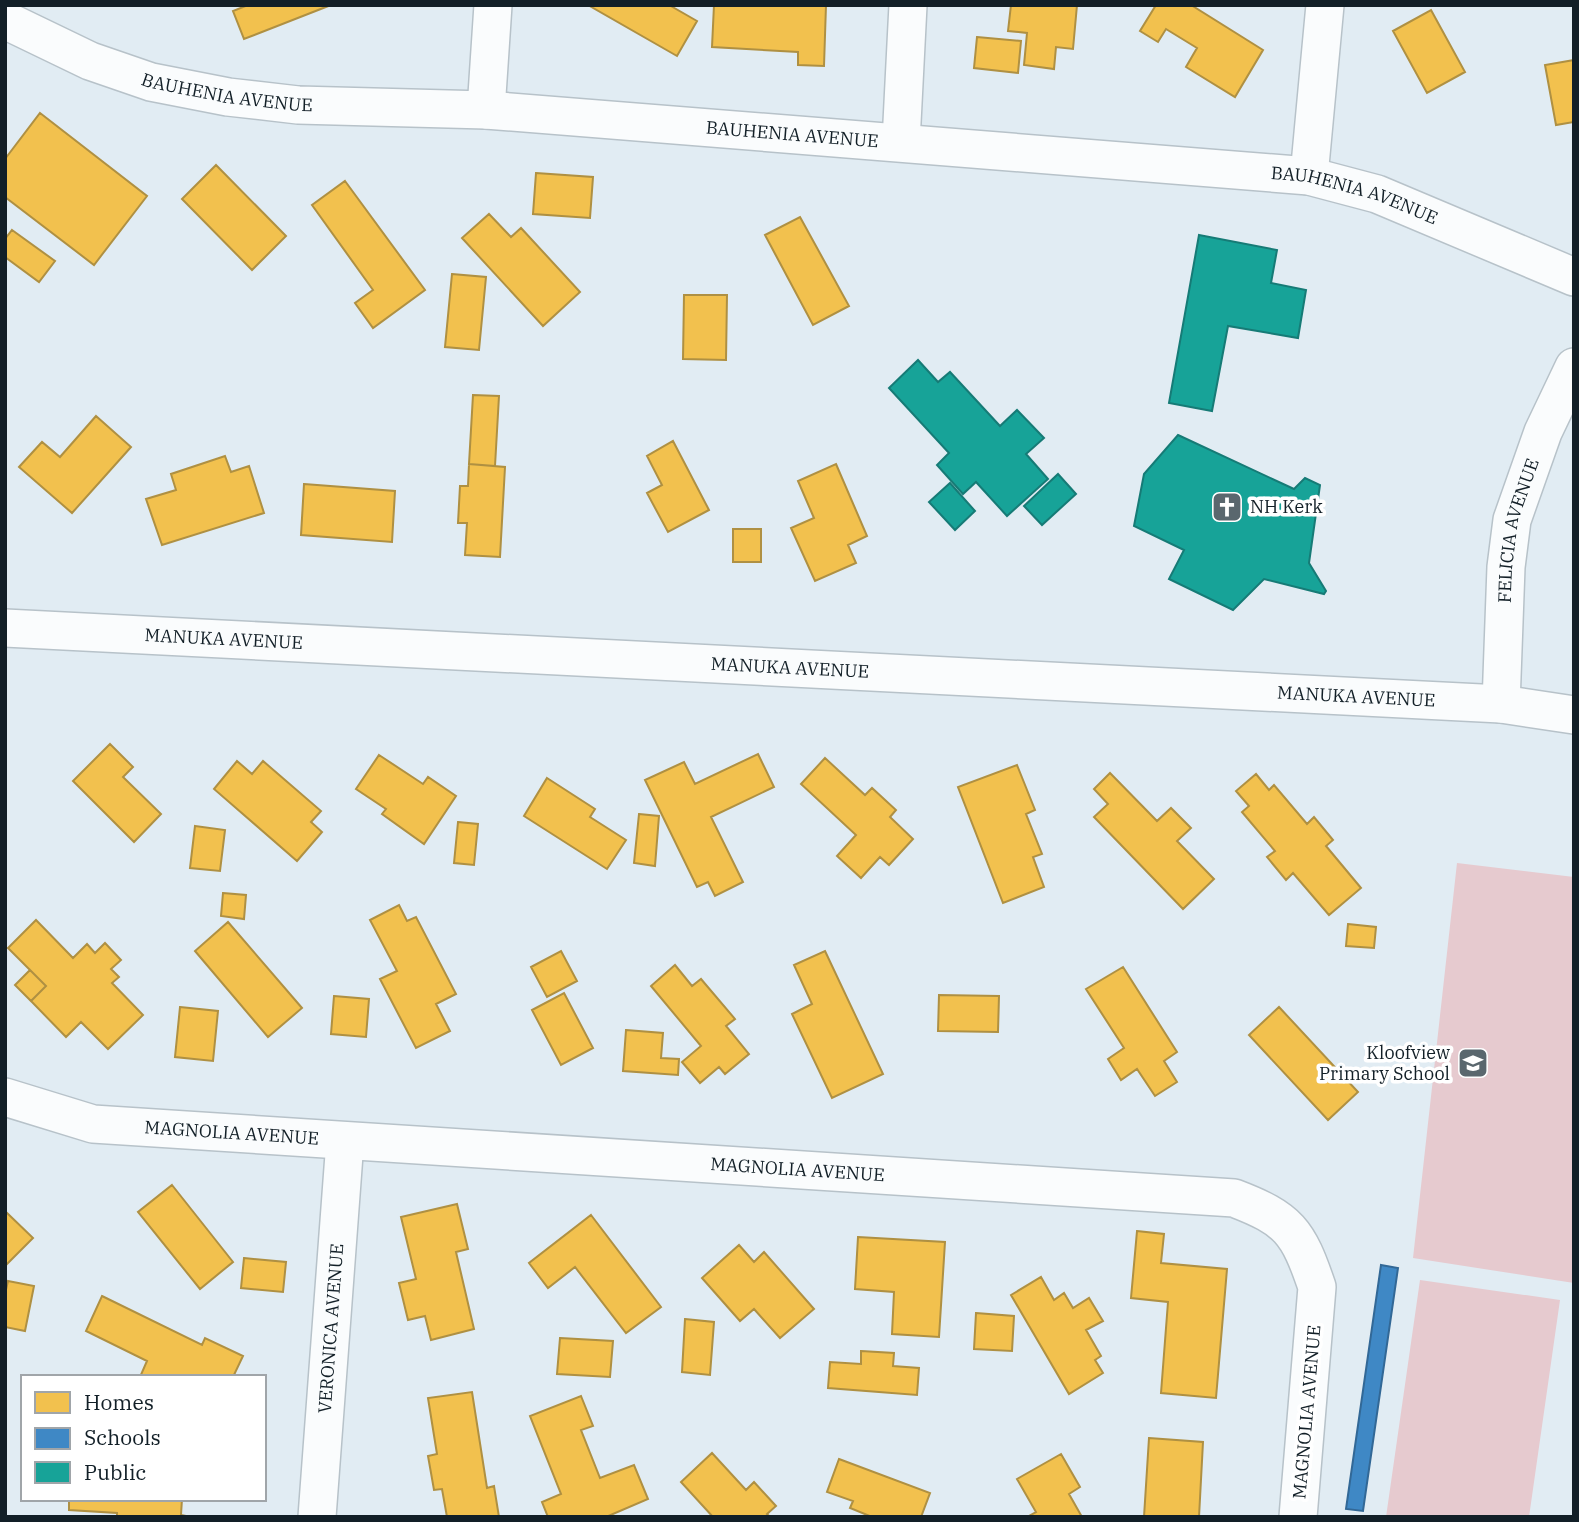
<svg xmlns="http://www.w3.org/2000/svg" width="1579" height="1522" font-family="'IBM Plex Serif',serif">
<rect width="100%" height="100%" fill="#e1ecf3"/>
<!-- green -->
<path fill="#e6cacf" d="M1457 863 1574 877V1283L1413 1258Z
M1420 1280 1560 1300 1529 1517H1386Z"/>
<!-- homes -->
<path fill="#f2c14e" stroke="#af9042" stroke-width="2" d="M248 5H331L244 39 233 11Z
M588 5H669L697 21 677 56Z
M714 5H826L824 66 798 65V52L712 47Z
M1011 5H1077L1073 49 1056 47 1054 69 1024 65 1027 33 1008 31Z
M1156 5H1191L1263 50 1235 97 1186 67 1197 48 1166 29 1158 42 1140 31Z
M1431 10 1465 72 1427 93 1393 31Z
M977 37 1021 41 1018 73 974 68Z
M1574 60V122L1556 125 1545 65Z
M40 113 147 196 94 265 5 197V159Z
M216 165 286 236 252 270 182 199Z
M536 173 593 177 590 218 533 214Z
M345 181 425 290 373 328 355 303 373 290 312 205Z
M489 214 511 237 521 228 580 292 543 326 462 238Z
M800 217 849 306 813 325 765 235Z
M12 230 55 261 39 282 5 257V239Z
M452 274 486 277 479 350 445 347Z
M684 295H727L726 360 683 359Z
M473 395 499 396 495 466 469 464Z
M96 416 131 447 72 513 19 467 42 442 60 457Z
M673 441 709 510 668 532 647 493 662 485 647 456Z
M225 456 231 472 249 466 264 513 162 545 146 499 176 490 171 474Z
M469 464 505 467 500 557 465 555 467 523H458L460 486H468Z
M836 464 867 536 848 545 856 563 815 581 791 528 814 518 798 481Z
M304 484 395 491 392 542 301 535Z
M733 529H761V562H733Z
M110 744 133 767 123 777 161 814 134 842 73 781Z
M758 754 774 787 711 817 743 882 715 896 708 882 697 887 645 780 684 762 695 784Z
M379 755 423 784 428 777 456 796 424 844 382 814 386 809 356 789Z
M825 758 865 795 872 788 896 810 890 817 913 839 889 865 880 857 861 878 837 856 856 835 801 784Z
M237 761 252 774 263 761 321 811 311 822 322 832 297 861 214 789Z
M1017 765 1035 810 1026 814 1042 854 1033 857 1044 887 1003 903 958 787Z
M1110 773 1157 821 1171 808 1191 828 1177 841 1214 879 1183 909 1094 817 1108 804 1094 789Z
M1256 774 1269 790 1274 785 1307 824 1314 817 1333 840 1326 846 1361 888 1329 915 1293 873 1286 880 1267 857 1275 851 1242 812 1249 806 1236 791Z
M547 778 595 809 590 817 626 840 607 869 524 816Z
M639 814 659 816 655 866 634 863Z
M458 822 478 824 474 865 454 863Z
M195 826 225 830 220 871 190 868Z
M223 893 246 895 244 919 221 916Z
M399 905 407 921 416 917 456 994 436 1004 450 1031 416 1048 380 979 397 971 370 920Z
M36 920 73 958 87 944 95 953 105 943 121 960 111 969 119 977 112 983 143 1015 108 1049 81 1022 66 1037 31 1001 46 986 8 948Z
M228 922 302 1008 268 1037 195 951Z
M1348 924 1376 927 1374 948 1346 946Z
M561 951 577 981 547 997 531 967Z
M825 951 883 1074 832 1098 792 1014 812 1004 794 965Z
M675 965 692 986 701 979 735 1019 726 1026 749 1054 725 1074 719 1067 700 1083 682 1062 701 1046 651 986Z
M1123 967 1177 1052 1164 1061 1177 1082 1155 1096 1137 1069 1121 1080 1108 1059 1124 1048 1086 989Z
M30 970 46 986 31 1001 15 985Z
M564 993 593 1048 561 1065 532 1010Z
M939 995 999 996 998 1032 938 1031Z
M334 996 369 999 366 1037 331 1034Z
M180 1007 218 1011 213 1061 175 1057Z
M1279 1007 1358 1092 1328 1120 1249 1035Z
M626 1030 663 1033 661 1058 679 1059 678 1075 623 1071Z
M172 1185 233 1262 200 1289 138 1212Z
M457 1204 468 1249 456 1252 474 1329 431 1340 425 1316 408 1320 399 1283 416 1279 401 1217Z
M5 1211 33 1238 5 1266Z
M591 1215 661 1307 626 1333 575 1267 548 1288 529 1263Z
M1137 1231 1164 1234 1161 1263 1227 1269 1216 1398 1161 1393 1168 1302 1131 1298Z
M858 1237 945 1242 939 1337 892 1334 894 1292 855 1289Z
M739 1245 754 1262 764 1252 814 1309 780 1338 754 1309 740 1321 702 1278Z
M244 1258 286 1262 283 1292 241 1288Z
M1041 1277 1054 1300 1064 1293 1073 1308 1089 1298 1103 1321 1086 1330 1101 1356 1095 1360 1103 1373 1069 1394 1011 1295Z
M8 1281 34 1286 25 1331 5 1327V1294Z
M102 1296 202 1345 205 1338 243 1356 233 1377H140L147 1361 86 1331Z
M976 1313 1014 1316 1012 1351 974 1349Z
M685 1319 714 1322 710 1375 682 1372Z
M560 1338 613 1341 610 1377 557 1374Z
M861 1351 894 1353 893 1366 919 1368 917 1395 828 1388 830 1362 861 1364Z
M472 1392 487 1488 494 1486 499 1517H447L442 1489 434 1490 428 1456 437 1454 428 1398Z
M581 1396 593 1426 581 1430 600 1478 634 1465 648 1499 606 1517H548L542 1502 561 1494 530 1416Z
M1149 1438 1203 1442 1199 1517H1144Z
M712 1453 746 1490 754 1482 776 1506 767 1514 770 1517H713L681 1482Z
M1061 1454 1080 1487 1069 1494 1082 1517H1027L1036 1512 1017 1479Z
M839 1459 930 1493 921 1517H872L850 1508 853 1501 827 1492Z
M69 1499H182L181 1515 191 1517H117V1513L69 1510Z"/>
<!-- schools -->
<path fill="#3f88c5" stroke="#326896" stroke-width="2" d="M1381 1265 1398 1268 1363 1511 1346 1509Z"/>
<!-- public -->
<path fill="#17a398" stroke="#167b76" stroke-width="2" d="M1199 235 1277 250 1271 283 1306 290 1298 338 1228 326 1212 411 1169 403Z
M918 360 938 382 950 372 1000 426 1017 410 1044 438 1026 454 1048 479 1007 516 976 482 963 494 937 465 949 453 889 388Z
M1178 435 1294 489 1305 478 1320 485 1309 563 1326 591 1324 594 1264 579 1233 610 1169 579 1184 550 1134 526 1144 474Z
M1058 474 1076 494 1042 525 1024 506Z
M950 483 975 511 955 530 929 502Z"/>
<g fill="none" stroke-linecap="round" stroke-linejoin="round">
<!-- street casing -->
<g stroke="#b7c2c9" stroke-width="40">
<g id="street">
<path id="s1" d="M5 20 90 61 151 82 228 97 298 105 486 110 1309 176 1377 194 1574 277"/>
<path d="M486 110 493 5"/>
<path d="M901 142 908 5"/>
<path d="M1309 176 1325 5"/>
<path id="s2" d="M5 628 1501 704 1574 715"/>
<path id="s3" d="M1501 704 1506 567 1512 520 1543 432 1574 367"/>
<path id="s4" d="M5 1097 93 1124 1234 1198C1289 1219 1298 1231 1317 1287L1298 1517"/>
<path id="s5" d="M317 1517 345 1141"/>
</g>
</g>
<!-- street -->
<use href="#street" stroke="#fafcfd" stroke-width="37"/>
</g>
<!-- icons -->
<defs>
<g id="church-square" transform="scale(1.575)"><rect x="-9" y="-9" width="18" height="18" rx="4" fill="#5a676e" stroke="#fff"/><path d="M-1.2-6h2.4v3.5h3.3v2.4h-3.3V6h-2.4V-.1h-3.3v-2.4h3.3Z" fill="#fff"/></g>
<g id="school-square" transform="scale(1.575)"><rect x="-9" y="-9" width="18" height="18" rx="4" fill="#5a676e" stroke="#fff"/><path d="M0-5L7-2L0 1L-7-2ZM-4 1L0 2.5L4 1V4Q0 6-4 4Z" fill="#fff"/></g>
</defs>
<g fill-rule="evenodd">
<use href="#church-square" x="1227" y="507"/>
<use href="#school-square" x="1473" y="1063"/>
</g>
<g text-anchor="middle" stroke-width="7" stroke-linejoin="round" paint-order="stroke">
<!-- street labels -->
<g font-size="18" fill="#121f27" stroke="#fff">
<text dy="6" stroke="none"><textPath href="#s1" startOffset="236">BAUHENIA AVENUE</textPath></text>
<text dy="6" stroke="none"><textPath href="#s1" startOffset="803">BAUHENIA AVENUE</textPath></text>
<text dy="6" stroke="none"><textPath href="#s1" startOffset="1370">BAUHENIA AVENUE</textPath></text>
<text dy="6" stroke="none"><textPath href="#s3" startOffset="175">FELICIA AVENUE</textPath></text>
<text dy="6" stroke="none"><textPath href="#s2" startOffset="219">MANUKA AVENUE</textPath></text>
<text dy="6" stroke="none"><textPath href="#s2" startOffset="786">MANUKA AVENUE</textPath></text>
<text dy="6" stroke="none"><textPath href="#s2" startOffset="1353">MANUKA AVENUE</textPath></text>
<text dy="6" stroke="none"><textPath href="#s4" startOffset="231">MAGNOLIA AVENUE</textPath></text>
<text dy="6" stroke="none"><textPath href="#s4" startOffset="798">MAGNOLIA AVENUE</textPath></text>
<text dy="6" stroke="none"><textPath href="#s5" startOffset="189">VERONICA AVENUE</textPath></text>
<text transform="translate(1307 1412) rotate(-85)" y="6">MAGNOLIA AVENUE</text>
</g>
<!-- poi labels -->
<g font-size="18" fill="#121f27" stroke="#fff" text-anchor="start">
<text x="1250" y="513">NH Kerk</text>
<text x="1450" y="1059" text-anchor="end">Kloofview<tspan x="1450" dy="21">Primary School</tspan></text>
</g>
</g>
<!-- border -->
<rect width="1579" height="1522" fill="none" stroke="#121f27" stroke-width="14"/>
<!-- legend -->
<rect x="21" y="1375" width="245" height="126" fill="#ffffff" stroke="#a0a5a9" stroke-width="2"/>
<rect x="35" y="1392" width="35" height="21" fill="#f2c14e" stroke="#a0a5a9" stroke-width="2"/>
<text x="84" y="1410" font-size="21" fill="#121f27">Homes</text>
<rect x="35" y="1428" width="35" height="21" fill="#3f88c5" stroke="#a0a5a9" stroke-width="2"/>
<text x="84" y="1445" font-size="21" fill="#121f27">Schools</text>
<rect x="35" y="1462" width="35" height="21" fill="#17a398" stroke="#a0a5a9" stroke-width="2"/>
<text x="84" y="1480" font-size="21" fill="#121f27">Public</text>
</svg>
